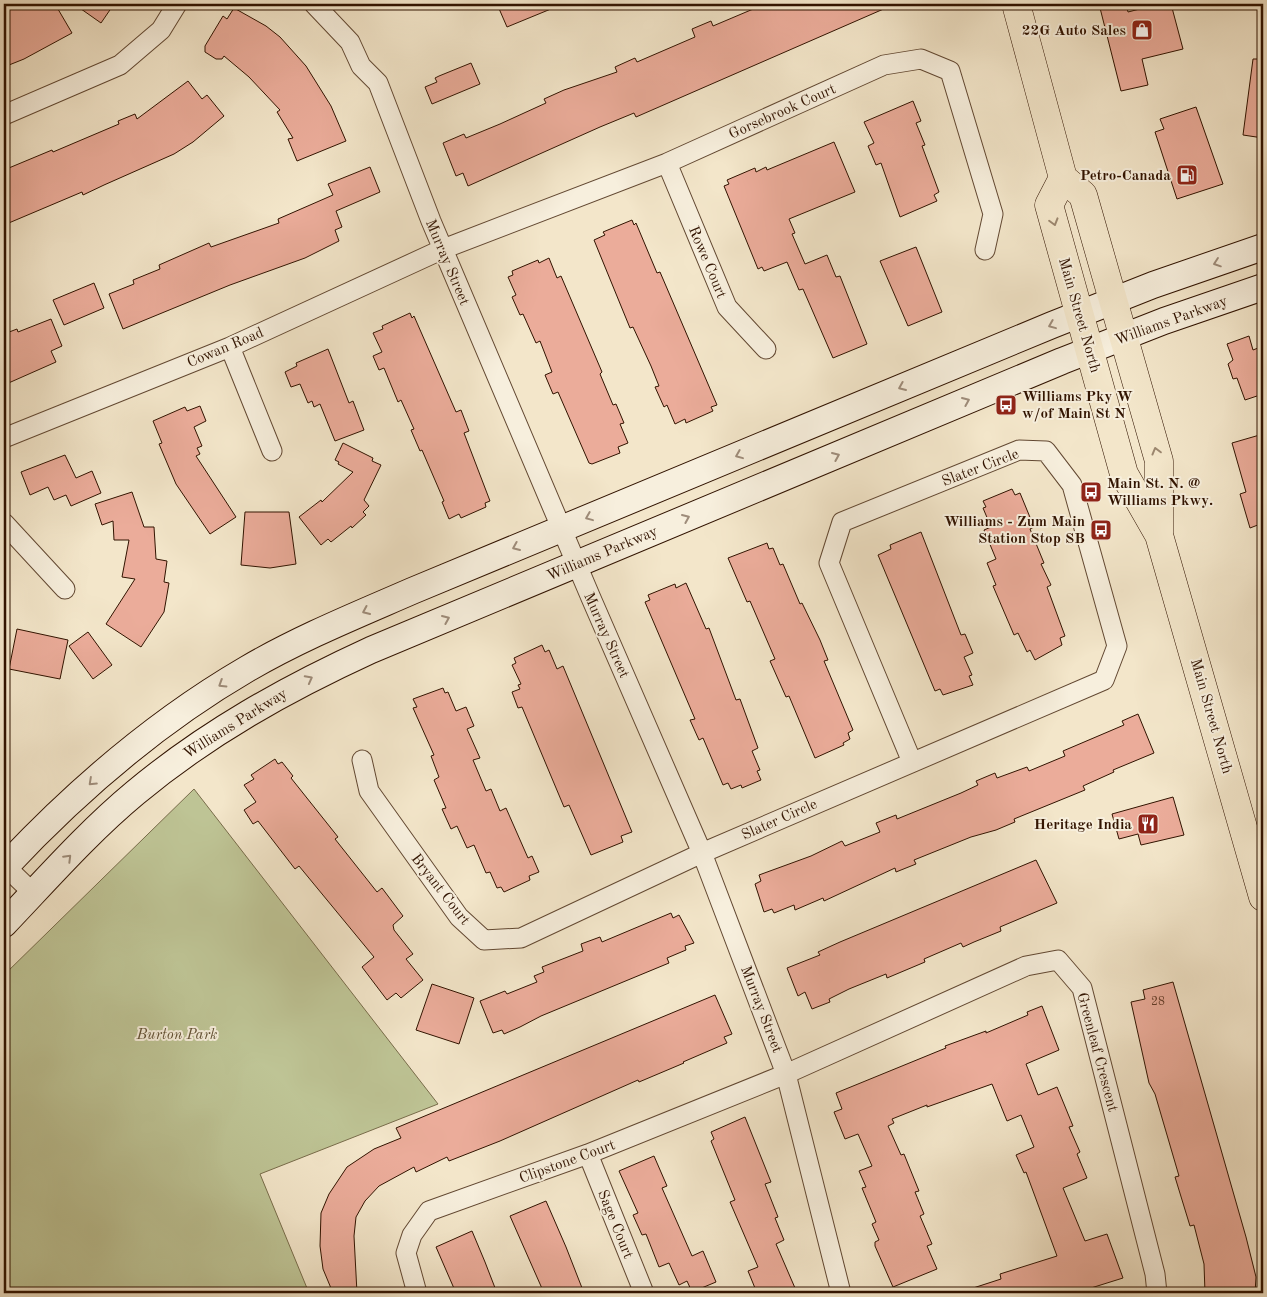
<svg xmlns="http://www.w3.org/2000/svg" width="1267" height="1297" font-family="'Old Standard TT',serif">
<rect width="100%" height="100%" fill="#f3e6ca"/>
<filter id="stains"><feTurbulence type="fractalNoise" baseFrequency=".004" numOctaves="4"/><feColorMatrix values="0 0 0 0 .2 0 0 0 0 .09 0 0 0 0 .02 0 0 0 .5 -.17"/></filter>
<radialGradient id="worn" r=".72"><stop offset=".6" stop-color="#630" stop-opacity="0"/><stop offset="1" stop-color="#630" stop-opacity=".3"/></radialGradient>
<!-- green -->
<path fill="#bec495" stroke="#786c4a" d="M194 789 438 1104 260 1174 309 1293H32L4 1286V975Z"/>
<!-- building -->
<path fill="#ebac9a" stroke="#311300" d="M19 4H55L72 33 24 59 4 67V12Z
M74 4H114L101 23Z
M497 4H563L507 27Z
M765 4H895L636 117 634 113 600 127 468 186 463 173 456 176 443 143 464 134 466 138 500 124 546 103 544 99 564 90 617 72 615 67 635 58 637 62 695 37 692 29 711 21 713 26Z
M1099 4H1126L1128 12 1159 4H1171L1183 49 1142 59 1148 85 1121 91Z
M234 8 266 26 280 37 306 66 331 106 346 141 297 161 288 139 293 138 277 112 280 110 249 77 224 56 222 59H216L205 52V46L223 16 227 19Z
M1253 59H1263V138L1243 135Z
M471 63 480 84 432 104 425 87 437 82 435 78 439 76Z
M188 81 202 99 207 95 224 116 193 142 174 154 104 185 83 195 82 192 4 225V170L52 150 53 152 119 124 118 121 135 114 137 119Z
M913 101 921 121 916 123 925 145 922 146 939 192 934 195 937 201 900 217 881 163 876 165 868 146 874 143 864 122Z
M1196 107 1223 184 1177 199 1155 132 1164 129 1160 119Z
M834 142 855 192 789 219 795 233 792 234 805 264 827 255 836 277 840 276 867 344 833 358 803 289 799 290 787 262 764 271 762 267 758 269 724 186 729 184 727 180 755 168 756 172 766 167 767 170Z
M370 167 380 192 336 211 342 227 335 230 339 241 305 258 230 285 123 329 109 294 134 284 133 280 160 269 159 265 209 243 211 247 279 223 278 219 333 195 328 184Z
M632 220 634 225 636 223 657 273 660 272 717 405 711 407 713 411 686 423 685 419 675 424 667 405 664 407 655 387 659 386 651 366 633 327 630 328 594 240 605 235 603 232Z
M916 247 942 312 908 326 880 261Z
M549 258 557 278 561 276 602 372 600 374 613 405 616 404 624 423 620 424 628 443 618 447 620 453 592 464 589 463 558 392 553 394 545 375 552 372 540 341 536 343 523 314 520 315 512 297 516 295 508 277 513 275 512 271 538 260 539 263Z
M94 283 104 308 64 325 53 300Z
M410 313 412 318 414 316 456 412 461 410 469 431 464 433 490 501 485 503 486 507 461 518 459 514 449 519 442 502 444 501 422 450 420 451 411 430 414 429 401 400 398 402 384 368 379 370 373 356 382 352 373 333 383 329 382 326Z
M51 319 62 346 51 351 56 362 4 385V334L17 329 18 332Z
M1249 336 1253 350 1263 346V394L1245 400 1237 378 1233 379 1228 364 1233 360 1227 344Z
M328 349 349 403 353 401 364 430 335 441 320 404 314 407 312 401 308 403 300 384 291 387 285 372 297 366 296 363Z
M200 406 206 421 194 427 202 446 197 448 200 454 196 456 236 517 210 534 176 484 159 444 162 443 153 421 185 407 187 411Z
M1263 434V523L1250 528 1240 494 1246 492 1232 443Z
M343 443 373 458 372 461 381 465 364 500 369 506 363 512 366 515 352 528 351 526 331 542 328 539 321 545 299 517 321 500 322 502 353 472 338 464 339 462 335 460Z
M65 455 76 478 92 471 101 493 71 506 66 495 54 500 48 487 30 495 21 472Z
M1012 489 1015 495 1020 493 1034 527 1030 529 1044 563 1041 564 1051 585 1047 587 1065 636 1060 638 1062 645 1035 660 1030 650 1027 652 1018 633 1014 635 993 586 996 585 987 563 996 559 984 530 991 527 983 508 986 507 983 501Z
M132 492 144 527H154L156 559 167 561 164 582 169 583 164 612 141 647 106 624 135 579 122 577 129 540H114L113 521 102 525 95 504Z
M245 512H289L296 564 270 568 241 565Z
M921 532 961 635 965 634 973 653 964 657 972 675 969 676 973 685 943 695 940 689 935 691 878 555 891 549 890 545Z
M767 543 769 549 773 548 780 565 783 564 800 604 802 603 820 640 828 660 824 661 853 730 848 733 850 739 843 743 844 745 815 758 789 696 786 697 770 661 775 659 750 601 747 602 728 558Z
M686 583 706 629 709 628 736 700 740 699 758 748 752 751 760 770 757 771 761 780 742 788 741 785 731 789 728 783 723 785 703 738 699 740 690 720 695 719 645 602 650 600 648 595 675 584 676 588Z
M17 629 68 640 60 679 9 669Z
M88 632 112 665 93 679 69 646Z
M542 645 545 652 549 650 557 669 563 666 632 832 621 836 623 842 591 855 569 805 564 807 522 707 518 708 512 692 520 689 518 685 521 684 512 665 516 663 514 658Z
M443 688 445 693 448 692 456 711 466 707 474 726 467 729 480 758 473 760 486 791 491 789 500 811 506 808 528 858 532 856 539 872 529 876 530 880 504 892 501 887 497 888 490 872 486 873 474 845 467 848 457 826 451 829 442 809 446 808 434 780 439 777 431 756 434 755 413 708 417 707 413 699Z
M1138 714 1154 753 1113 770 1114 772 1083 786 1085 790 1014 819 1015 822 996 830 971 837 914 860 916 864 896 872 895 868 824 901 823 898 795 910 794 905 774 913 772 909 764 912 755 884 761 881 759 875 811 856 842 841 845 846 880 832 876 823 896 815 897 819 961 793 978 785 976 781 995 773 997 778 1027 767 1029 771 1065 756 1063 751 1124 725 1122 721Z
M275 759 278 764 282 762 293 776 291 778 338 837 335 839 377 892 382 888 403 916 393 925 394 930 413 954 406 959 423 980 401 998 396 993 387 1000 362 967 374 957 299 866 295 869 258 821 253 824 244 810 256 802 244 785 254 779 251 775Z
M1173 797 1184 835 1141 845 1138 834 1119 839 1112 814Z
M1036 860 1057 903 1000 927 1001 931 974 942 963 947 961 943 924 959 925 962 887 978 886 974 849 989 829 999 830 1002 812 1009 805 992 798 996 787 968 820 955 818 952 840 942Z
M671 913 673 918 679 915 694 943 685 946 686 950 667 958 669 963 541 1016 520 1027 504 1034 502 1030 493 1033 480 1001 505 991 507 994 537 982 534 976 544 972 542 967 583 951 581 944 600 937 602 942Z
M1173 982 1246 1237 1256 1277 1255 1293H1205L1204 1264 1194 1225 1190 1226 1175 1177 1179 1176 1155 1094 1149 1083 1131 1002 1145 999 1143 990Z
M432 984 474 998 459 1044 416 1030Z
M715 995 732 1034 724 1037 727 1043 683 1062 684 1063 639 1082 638 1080 500 1141 449 1161 447 1157 416 1172 414 1167 379 1186 365 1201 356 1217 354 1236 357 1293H333L323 1269 320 1246 321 1213 329 1194 347 1167 374 1149 401 1138 396 1128Z
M1042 1006 1059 1050 1026 1064 1038 1095 1057 1087 1073 1126 1069 1127 1080 1152 1077 1154 1087 1178 1063 1188 1085 1241 1107 1234 1123 1278 1075 1293H967V1290L1001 1279 1000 1274 1057 1256 1026 1172 1024 1173 1016 1155 1034 1147 1021 1115 1007 1121 992 1084 927 1107V1105L892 1119 894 1123 888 1126 901 1155 904 1154 919 1191 915 1192 924 1214 920 1216 932 1244 927 1246 937 1269 893 1287 875 1246V1242L879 1240 872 1224 876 1222 862 1188 866 1187 859 1171 872 1166 858 1134 845 1139 834 1112 842 1109 836 1093 946 1048 945 1046 986 1031V1033L1028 1015 1027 1012Z
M745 1117 771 1182 765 1184 778 1217 775 1218 784 1240 776 1244 795 1288 792 1289 794 1293H757L748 1271 758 1267 730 1202 735 1200 711 1141 714 1139 711 1132Z
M654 1156 667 1186 662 1188 692 1256 703 1251 716 1282 692 1292 687 1281 679 1285 669 1263 659 1267 646 1234 642 1235 633 1215 638 1213 619 1171Z
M546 1201 566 1247 584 1293H544L510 1216Z
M472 1231 485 1262 497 1293H456L436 1247Z"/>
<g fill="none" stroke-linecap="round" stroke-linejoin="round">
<!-- minor casing -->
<g stroke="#624832" stroke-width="21">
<path id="minor" d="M314 4 350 42 361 66 378 83 431 221 591 598 702 853 786 1074 841 1293
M4 115 120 65 161 30 177 4
M667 163 727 307 766 349
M230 347 272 451
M4 438 230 347 443 249 667 163 884 65 921 59 950 71 993 214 985 250
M4 523 65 589
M362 760 369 791 459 917 484 940 521 938 702 853 1104 680 1117 646 1072 485 1046 451 1019 450 842 522 829 563 912 762
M4 865 33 893
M588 1154 644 1293
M417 1293 406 1253 412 1235 429 1211 588 1154 786 1074 1026 966 1058 960 1082 988 1155 1274 1157 1293"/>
</g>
<!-- secondary casing -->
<g stroke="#311300" stroke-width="28">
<path id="secondary" d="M4 868C76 791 156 722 247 669 300 638 357 615 412 591L1052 325 1153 285 1263 247
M4 924C46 880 88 832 135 793 207 733 286 689 371 650L1062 361 1164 321 1263 287"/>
</g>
<!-- primary casing -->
<g stroke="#311300" stroke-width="29">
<path id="primary" d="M1016 4 1063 178 1083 195 1159 461V534
M1063 178 1049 205 1124 474 1159 535 1263 897"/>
</g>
<!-- minor -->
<use href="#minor" stroke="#f7efdd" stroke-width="19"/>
<!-- secondary -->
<use href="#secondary" stroke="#f7efdd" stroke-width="26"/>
<!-- primary -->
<use href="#primary" stroke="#f3e6ca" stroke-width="28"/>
</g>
<!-- one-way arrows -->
<defs><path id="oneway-chevron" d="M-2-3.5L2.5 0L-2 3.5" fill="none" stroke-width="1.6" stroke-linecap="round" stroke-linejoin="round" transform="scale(1.25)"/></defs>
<g stroke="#9c876f">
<use href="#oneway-chevron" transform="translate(1054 222) rotate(74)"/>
<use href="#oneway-chevron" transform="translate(1156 451) rotate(-105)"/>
</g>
<g stroke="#9e8c7a">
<use href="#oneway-chevron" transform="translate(1217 263) rotate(161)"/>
<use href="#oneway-chevron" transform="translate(1052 325) rotate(158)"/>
<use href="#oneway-chevron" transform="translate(902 387) rotate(157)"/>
<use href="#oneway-chevron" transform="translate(966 401) rotate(-23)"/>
<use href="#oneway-chevron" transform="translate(739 455) rotate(158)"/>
<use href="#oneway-chevron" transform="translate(836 456) rotate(-23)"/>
<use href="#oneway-chevron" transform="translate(589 517) rotate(158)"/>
<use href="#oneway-chevron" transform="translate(686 518) rotate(-23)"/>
<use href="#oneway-chevron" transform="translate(516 547) rotate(157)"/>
<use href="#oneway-chevron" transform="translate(366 611) rotate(156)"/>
<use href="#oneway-chevron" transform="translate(446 619) rotate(-23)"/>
<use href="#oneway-chevron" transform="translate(309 679) rotate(-28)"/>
<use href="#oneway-chevron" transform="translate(222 684) rotate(148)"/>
<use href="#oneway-chevron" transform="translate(92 782) rotate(137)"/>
<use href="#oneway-chevron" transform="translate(68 858) rotate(-45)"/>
</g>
<!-- icons -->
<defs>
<g id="shop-square" transform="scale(1.125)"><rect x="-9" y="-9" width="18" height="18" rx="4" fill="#8f2418" stroke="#f7efdd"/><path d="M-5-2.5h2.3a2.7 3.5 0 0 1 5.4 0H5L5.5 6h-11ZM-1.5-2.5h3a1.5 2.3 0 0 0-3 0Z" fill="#fff"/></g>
<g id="fuel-square" transform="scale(1.125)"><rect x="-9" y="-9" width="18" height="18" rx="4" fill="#8f2418" stroke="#f7efdd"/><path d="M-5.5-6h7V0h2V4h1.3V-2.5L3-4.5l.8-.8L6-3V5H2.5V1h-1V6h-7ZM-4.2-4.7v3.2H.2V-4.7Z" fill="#fff"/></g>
<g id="bus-square" transform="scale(1.125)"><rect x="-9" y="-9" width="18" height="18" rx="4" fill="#8f2418" stroke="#f7efdd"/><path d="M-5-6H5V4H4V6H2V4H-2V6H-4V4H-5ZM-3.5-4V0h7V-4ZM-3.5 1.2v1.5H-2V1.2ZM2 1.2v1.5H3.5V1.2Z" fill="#fff"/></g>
<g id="restaurant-square" transform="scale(1.125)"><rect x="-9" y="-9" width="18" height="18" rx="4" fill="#8f2418" stroke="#f7efdd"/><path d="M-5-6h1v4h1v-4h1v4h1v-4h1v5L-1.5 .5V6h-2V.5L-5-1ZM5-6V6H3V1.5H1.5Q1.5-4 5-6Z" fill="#fff"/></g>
</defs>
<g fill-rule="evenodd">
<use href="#shop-square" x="1142" y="30"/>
<use href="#fuel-square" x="1187" y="175"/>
<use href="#bus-square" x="1006" y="405"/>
<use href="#bus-square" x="1091" y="492"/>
<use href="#bus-square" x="1101" y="530"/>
<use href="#restaurant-square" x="1148" y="824"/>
</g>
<g text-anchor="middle" stroke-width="4" stroke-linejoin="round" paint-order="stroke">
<!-- number labels -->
<g font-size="12" fill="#603926">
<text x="1158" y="1005">28</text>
</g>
<!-- poi labels -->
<g font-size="15" font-weight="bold" fill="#311300" stroke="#f7efdd" text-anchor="end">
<text x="1126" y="35">22G Auto Sales</text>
<text x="1171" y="180">Petro-Canada</text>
<text x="1022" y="401" text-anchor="start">Williams Pky W<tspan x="1022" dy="17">w/of Main St N</tspan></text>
<text x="1107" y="488" text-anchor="start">Main St. N. @<tspan x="1107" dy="17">Williams Pkwy.</tspan></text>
<text x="1085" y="526">Williams - Zum Main<tspan x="1085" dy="17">Station Stop SB</tspan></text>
<text x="1132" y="829">Heritage India</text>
</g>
<!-- street labels -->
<g font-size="15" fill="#311300" stroke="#f7efdd">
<text transform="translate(782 111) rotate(-24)" y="5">Gorsebrook Court</text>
<text transform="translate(448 262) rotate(67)" y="5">Murray Street</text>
<text transform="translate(708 262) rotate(67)" y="5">Rowe Court</text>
<text transform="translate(1080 315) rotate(74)" y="5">Main Street North</text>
<text transform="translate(1171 320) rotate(-20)" y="5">Williams Parkway</text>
<text transform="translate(225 347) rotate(-23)" y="5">Cowan Road</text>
<text transform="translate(980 467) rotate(-21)" y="5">Slater Circle</text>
<text transform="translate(602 553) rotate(-23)" y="5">Williams Parkway</text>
<text transform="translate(607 635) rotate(66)" y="5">Murray Street</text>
<text transform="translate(1212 716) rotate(74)" y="5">Main Street North</text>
<text transform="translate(235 723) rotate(-32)" y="5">Williams Parkway</text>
<text transform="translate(779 819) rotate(-24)" y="5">Slater Circle</text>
<text transform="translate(441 889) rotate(52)" y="5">Bryant Court</text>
<text transform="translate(762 1009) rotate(69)" y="5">Murray Street</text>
<text transform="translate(1098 1052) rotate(75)" y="5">Greenleaf Crescent</text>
<text transform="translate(567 1161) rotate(-20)" y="5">Clipstone Court</text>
<text transform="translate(616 1224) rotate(68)" y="5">Sage Court</text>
</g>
<!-- park labels -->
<g font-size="15" font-style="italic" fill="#625134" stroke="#f7efdd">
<text x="177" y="1039">Burton Park</text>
</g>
</g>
<!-- margin -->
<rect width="1267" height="1297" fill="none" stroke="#f3e6ca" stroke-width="20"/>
<rect x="5" y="5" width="1257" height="1287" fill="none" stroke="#311300" stroke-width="2.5"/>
<rect x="10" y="10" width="1247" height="1277" fill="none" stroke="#311300"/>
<rect width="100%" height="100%" filter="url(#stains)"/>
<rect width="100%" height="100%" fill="url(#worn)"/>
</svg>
